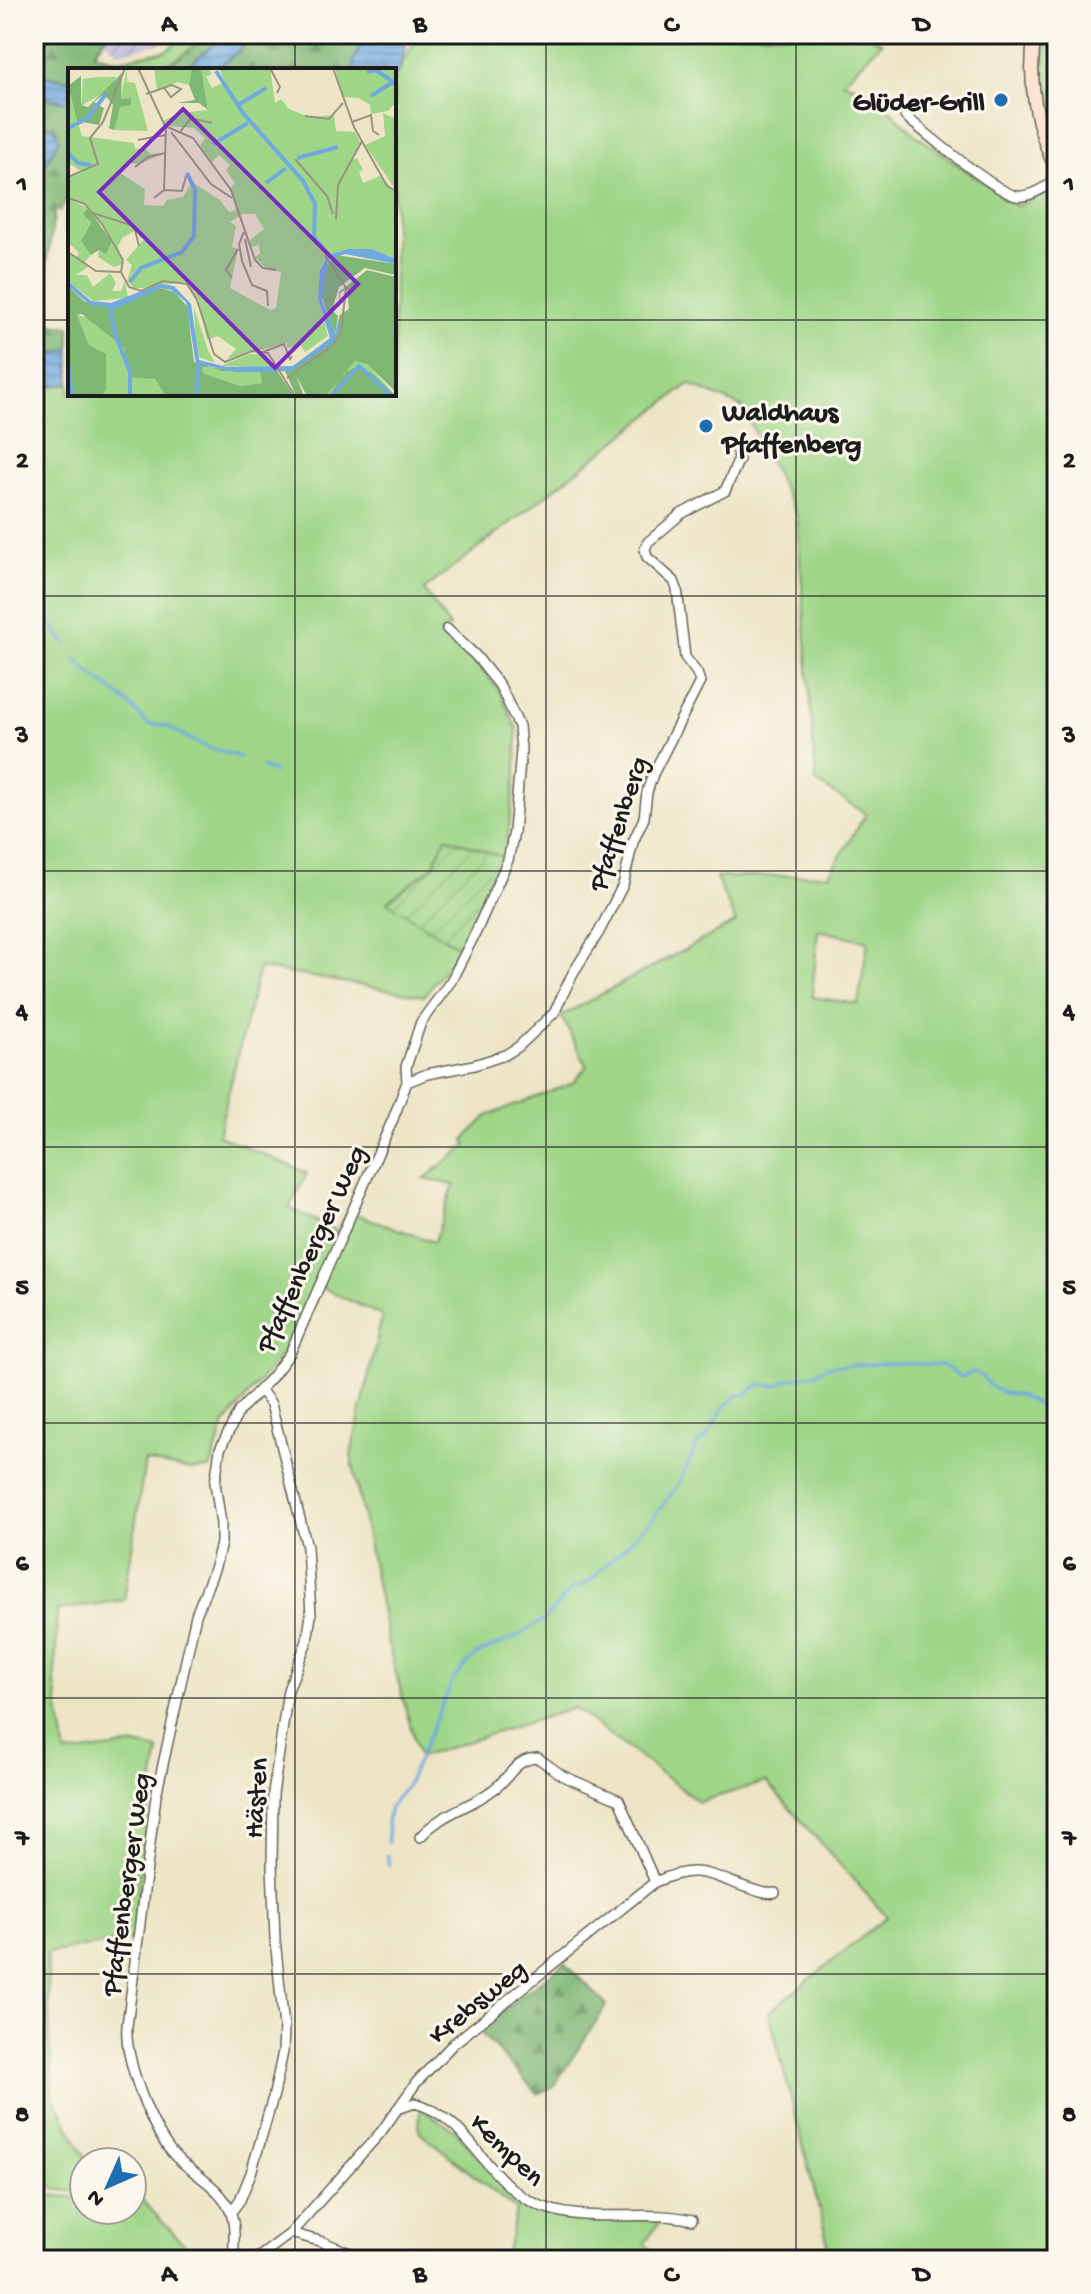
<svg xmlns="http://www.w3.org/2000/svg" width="1091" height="2294" font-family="'Gochi Hand',sans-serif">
<defs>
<pattern id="industrial-furrows" width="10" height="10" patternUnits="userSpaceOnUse" patternTransform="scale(2)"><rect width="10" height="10" fill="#c4c0db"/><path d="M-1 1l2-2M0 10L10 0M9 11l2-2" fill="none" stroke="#a8a4bb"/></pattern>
<pattern id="forest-firs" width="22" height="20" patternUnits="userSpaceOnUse" patternTransform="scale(2)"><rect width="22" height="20" fill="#7eb674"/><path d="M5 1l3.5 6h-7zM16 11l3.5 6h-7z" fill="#66935e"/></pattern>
<pattern id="garden-furrows" width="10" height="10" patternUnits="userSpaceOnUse" patternTransform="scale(2)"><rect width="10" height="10" fill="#9ed587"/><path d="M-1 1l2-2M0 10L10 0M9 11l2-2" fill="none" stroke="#88b674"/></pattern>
<pattern id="water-rules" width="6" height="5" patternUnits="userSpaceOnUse" patternTransform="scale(2)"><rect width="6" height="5" fill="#6fa9df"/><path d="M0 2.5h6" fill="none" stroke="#5a89b4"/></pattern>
</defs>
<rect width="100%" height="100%" fill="#fbf7ec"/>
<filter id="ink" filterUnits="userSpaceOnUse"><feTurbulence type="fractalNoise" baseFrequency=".0125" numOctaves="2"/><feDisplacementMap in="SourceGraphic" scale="16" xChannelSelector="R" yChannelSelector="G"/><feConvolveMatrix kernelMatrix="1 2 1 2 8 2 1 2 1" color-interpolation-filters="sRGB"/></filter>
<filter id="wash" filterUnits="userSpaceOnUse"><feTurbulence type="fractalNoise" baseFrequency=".006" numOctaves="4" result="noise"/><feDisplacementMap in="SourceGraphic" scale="32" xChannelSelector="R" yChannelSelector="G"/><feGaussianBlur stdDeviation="1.8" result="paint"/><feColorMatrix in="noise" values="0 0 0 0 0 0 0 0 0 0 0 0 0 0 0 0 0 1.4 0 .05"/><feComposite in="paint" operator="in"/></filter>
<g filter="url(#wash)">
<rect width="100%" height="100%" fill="#ede4c5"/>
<!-- industrial -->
<path fill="url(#industrial-furrows)" d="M107 34H175L164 43 119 52 104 40Z"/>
<!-- green -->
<path fill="#9ed587" stroke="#5d7852" stroke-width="2" fill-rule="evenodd" d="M189 34H209C173 68 156 70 108 70L112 59 119 60 166 50Z
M419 34H865L882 42 843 82 872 93 916 135 1017 206 1052 189 1057 194V2260H832L769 2012 887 1917 766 1782 699 1802 574 1708 419 1757 388 1644 351 1455 382 1316 315 1284 288 1346 225 1424 210 1469 189 1470 145 1461 124 1600 57 1610 55 1684 66 1754 136 1745 159 1750 147 1819 133 1939 47 1953 52 2095 88 2162H84V2193L54 2189 47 2178 34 2170V387L70 384V394H394V77ZM689 384 742 407 797 516 816 782 866 814 829 874 716 878 736 922 561 1016 587 1066 573 1083 487 1116 464 1140 467 1145 424 1179 454 1185 434 1242 347 1211 337 1231 289 1208 307 1173 218 1135 259 968 424 996 460 948 388 902 433 866 446 837 505 858 516 776 517 729 499 690 473 659 440 633 450 627 424 590ZM818 930 868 941 858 1004 812 997Z
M1046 34H1057V131L1044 75Z
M420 2108 456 2131 509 2193 528 2205 564 2218 662 2219 644 2244 665 2260H505L516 2210 419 2131Z
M133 2191 199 2260H34V2193L84 2199V2210H132Z"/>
<!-- forest -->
<path fill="url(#forest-firs)" stroke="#4d6948" stroke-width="2" d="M34 34H107L94 53 112 59 108 70H70V80L34 75Z
M209 34H226L183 70H147L176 60Z
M254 34H366L354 60V70H215L240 50Z
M34 96 70 102V193L60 211 55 209 38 321 70 327V349L46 356 34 354V186L54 127 34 123Z
M565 1963 607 2005 553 2087 538 2094 477 2029Z"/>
<!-- garden -->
<path fill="url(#garden-furrows)" stroke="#5d7852" stroke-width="2" d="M446 837 505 858 460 948 387 902 433 866Z"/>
<!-- water -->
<path fill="url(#water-rules)" stroke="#46627e" stroke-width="2" d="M226 34H254L240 50 215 70H183Z
M366 34H408L400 69 394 77V70H354V60Z
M34 75 70 80V102L34 96Z
M34 123 54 127 59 140 34 186Z
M70 349V384L34 387V354L46 356Z"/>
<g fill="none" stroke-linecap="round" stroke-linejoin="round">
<!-- stream -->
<path stroke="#6fa9df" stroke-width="3" d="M34 601 66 644
M75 659C98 683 128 698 147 724L166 726 203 746 240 757
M262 767 274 772
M388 1843 387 1823 390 1806 406 1787 454 1678 477 1654 516 1637 544 1620 572 1589 587 1583 650 1522 679 1483 698 1443 706 1438 722 1410 737 1395H745L760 1384 775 1386 790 1379 814 1374 828 1366 901 1363 942 1365 961 1377 973 1372 982 1376 990 1386 1003 1393 1018 1395 1049 1411 1057 1409
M387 1855 389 1865
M34 1861H35"/>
</g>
</g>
<g filter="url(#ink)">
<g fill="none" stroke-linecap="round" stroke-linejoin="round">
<!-- minor casing -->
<g stroke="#656257" stroke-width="12">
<path id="minor" d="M905 116C923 131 998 194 1017 196 1030 198 1045 186 1057 181
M407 1082 427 1074 474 1065 505 1055 518 1047 554 1013 573 973 599 932 623 885 633 842 644 818 647 792 653 774 700 682 697 673 685 657 677 589 674 581 647 557 645 549 648 542 681 514 725 491 739 459 735 444
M420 1837C444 1811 468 1809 494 1789 510 1778 515 1758 538 1758L563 1776 619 1800 655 1882
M397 2109 415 2103C468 2117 485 2179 532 2202 580 2227 641 2208 692 2220
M231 2212 240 2200 251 2173 274 2094 283 2052 284 2027 275 1939 272 1865 273 1794 288 1690 307 1641 311 1615 307 1547 271 1404 260 1389
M291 2233 323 2242 367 2260
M233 2260C234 2244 236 2226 230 2210 221 2188 194 2174 177 2158 153 2135 124 2059 127 2026L156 1796 196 1615 215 1567 221 1543V1523L215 1483 220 1449 239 1411 271 1378 290 1353 393 1119 407 1082 406 1067 421 1022 451 981 475 934 508 860 514 832 521 750 519 726 500 686 476 656 447 629
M255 2260 291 2233 381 2132 416 2083 453 2044 655 1882C695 1864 706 1873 745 1887 755 1890 765 1895 775 1893"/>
</g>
<!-- secondary casing -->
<g stroke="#656257" stroke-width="15">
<path id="secondary" d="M1035 34C1027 81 1036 129 1057 171"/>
</g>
<!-- minor -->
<use href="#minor" stroke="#fff" stroke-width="9"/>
<!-- secondary -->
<use href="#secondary" stroke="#fde4d1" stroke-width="12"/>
</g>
</g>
<!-- grid -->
<path fill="none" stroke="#1c1c1c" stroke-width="2" stroke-opacity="0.55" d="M295 34V70M546 34V2260M796 34V2260M34 320H70M394 320H1057M295 394V2260M34 596H1057M34 871H1057M34 1147H1057M34 1423H1057M34 1698H1057M34 1974H1057"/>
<!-- markers -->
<g fill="#1f6fb2" stroke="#fbf7ec" stroke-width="3">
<circle cx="1001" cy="100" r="8"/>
<circle cx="706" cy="426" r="8"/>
</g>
<g text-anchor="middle" stroke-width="6" stroke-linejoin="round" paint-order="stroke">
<!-- poi labels -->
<g font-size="28" font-weight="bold" fill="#1c1c1c" stroke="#fbf7ec" text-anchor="end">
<text x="985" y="110">Glüder-Grill</text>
<text x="722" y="420" text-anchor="start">Waldhaus<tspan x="722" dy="32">Pfaffenberg</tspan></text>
</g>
<!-- street labels -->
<g font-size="28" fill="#1c1c1c" stroke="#fbf7ec">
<text transform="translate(616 823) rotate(-72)" y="10">Pfaffenberg</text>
<text transform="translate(309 1248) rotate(-65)" y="10">Pfaffenberger Weg</text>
<text transform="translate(254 1798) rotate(-86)" y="10">Hästen</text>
<text transform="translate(124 1884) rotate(-82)" y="10">Pfaffenberger Weg</text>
<text transform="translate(476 2000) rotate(-39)" y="10">Krebsweg</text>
<text transform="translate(509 2148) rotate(44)" y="10">Kempen</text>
</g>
</g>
<!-- overview -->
<g transform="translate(68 68)">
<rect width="328" height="328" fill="#ede4c5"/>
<path d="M59 0V14L67 15 80 63 46 62ZM86 0H124L121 17 110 14 89 22ZM133 0H142L143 7 138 8 144 20 157 14 151 0H202L207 35 213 31 221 41 241 49 266 47 268 63 287 64 292 74 285 92 289 90 295 102 291 104 295 115 312 108 328 124V191L304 181 260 187 253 199 250 231 260 268 237 284 232 276 219 280V275L159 291 168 281 150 268 139 272 131 233 117 214 67 221 59 213 64 197 58 192 78 169 72 170 70 161 54 170 50 179 55 196 46 199 30 189 31 181 38 185 45 173 21 139 0 129V110L15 104 0 95V21L14 68 66 75 67 81 77 80 82 86 95 85 70 97 62 94 52 105 77 121 76 137 95 138 99 132 115 129 124 114 152 132 161 144 168 142 162 120 167 115 158 103 162 97 151 87 144 94 132 78 137 70 126 60 99 58 95 53 112 45 140 42ZM175 146H187L196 161 182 172 183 179 191 177 192 186 186 189 199 201 213 204 208 240 202 242 162 220 170 181 164 179 168 158 162 154ZM267 0H328V34L320 43 303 46 302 37 291 30 275 29ZM30 9H48L44 20 13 38 15 11ZM315 45 328 51V122L297 77 317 68ZM0 131 20 140 23 153 13 173 23 187 16 195 20 199 8 207H19L25 219 42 205 48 215 44 223H53L57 213 60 230 25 233 0 213 2 185 8 189 11 185 0 174ZM126 240 140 282 147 295 128 288ZM9 247 23 250 42 266 56 280 61 302 93 314 98 328H33L38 322 31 282 21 277ZM181 286H198L207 300 153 298ZM288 292 297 293 328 328H253L279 295ZM133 299 192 304 194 315 172 318 135 305Z" fill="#9ed587" fill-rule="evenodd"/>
<path d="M124 0H133L140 42 131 35H109L127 32 121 17ZM54 5 53 31 63 30V37L52 39 46 62 41 60 45 37 36 26 26 34 36 40 31 57 9 53 0 18 13 8V37L20 39ZM20 140 44 174 38 186 31 182 23 187 13 173 23 154 15 146ZM268 187 328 196V207L297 200 271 219 264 242 270 248 267 267 253 227 256 199ZM299 202 328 209V324L299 296 287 293 258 328H239L228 308 236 328H228L217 303 267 271 272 247 281 241 279 220 272 225V240L271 224ZM0 218 17 234 43 239 93 220 106 224 119 238 126 294 154 303H209L226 328H98L87 311 61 309 56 280 14 246 9 247 21 277 38 286V322L33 328H0ZM134 299 192 304 194 315 172 318 135 305ZM290 298 305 306 327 328H261L276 305Z" fill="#7eb674" fill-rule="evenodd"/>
<path d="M281 181H304L328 191V196L277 186 260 192 254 232 267 266 272 246 271 261 265 275 223 303 168 304 128 296 118 234 103 222 93 220 49 240 22 237 0 218V213L23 233 43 235 92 216 106 218 123 236 131 292 159 299 225 298 262 270 250 231 252 202 260 187Z" fill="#6fa9df"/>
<path fill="none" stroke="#6fa9df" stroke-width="4" d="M148 3 175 45 235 113 247 136 246 169 260 186M299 4 308 2 328 16M303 28 325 14M170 37 198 20M0 60 19 51 38 26M145 76 180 55M0 85 10 95 23 97M229 90 270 79M198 115 218 100M62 214 73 200 114 184 126 168 127 122 119 105M42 237 46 263 62 304V328M0 295 4 328M128 328 131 296M263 328 291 298 324 328"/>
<path fill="none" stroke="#999481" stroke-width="2" d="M70 0 97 58 125 70 163 122 187 192 195 200 208 202M202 0 212 19 209 25M265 0 286 59 319 118 328 123M78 26 104 17 113 21 103 29 96 20M237 48 261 51 275 35M284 54 303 47 305 63 311 67M103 64 143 116 164 130M112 64 123 50 144 55M70 72 97 67M227 91 259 128 265 146M67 99 80 89 98 85M0 109 30 96 22 70 35 54 57 0M96 122 114 123 118 108M0 130 17 136 34 156 55 192 53 204 61 219 73 223 95 213 119 216 129 232 146 286 157 294 184 283 200 285 227 328M86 130 96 122 98 60M25 145 66 158 71 178M268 151 270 117 294 73M176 164 171 176 174 193 184 217 199 223 200 238M177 171 183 199M0 184 28 203 53 204M164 210 158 202 170 181M195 284 216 276 222 291 224 288M219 310 265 277 273 264 278 220 257 187"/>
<path fill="#7b2cbf" fill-opacity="0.15" stroke="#7b2cbf" stroke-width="4" d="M115 41 290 216 207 300 31 124Z"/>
<rect width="328" height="328" fill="none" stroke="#1c1c1c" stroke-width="4"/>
</g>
<!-- margin -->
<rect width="1091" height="2294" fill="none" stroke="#fbf7ec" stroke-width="88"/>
<!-- north arrow -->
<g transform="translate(108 2186) rotate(225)"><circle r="38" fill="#fbf7ec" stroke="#a29f99" stroke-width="2"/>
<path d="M0-6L14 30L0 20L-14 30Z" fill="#1f6fb2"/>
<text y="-12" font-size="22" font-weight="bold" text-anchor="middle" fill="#1c1c1c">N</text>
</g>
<rect x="44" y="44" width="1003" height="2206" fill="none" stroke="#1c1c1c" stroke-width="3"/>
<g font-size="26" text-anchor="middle" font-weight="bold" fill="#1c1c1c">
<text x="169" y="31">A</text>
<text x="420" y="31">B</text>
<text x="671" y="31">C</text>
<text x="922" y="31">D</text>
<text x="22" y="191">1</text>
<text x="1069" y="191">1</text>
<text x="22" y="467">2</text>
<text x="1069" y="467">2</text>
<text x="22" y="742">3</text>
<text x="1069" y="742">3</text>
<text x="22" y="1018">4</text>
<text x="1069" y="1018">4</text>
<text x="22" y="1294">5</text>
<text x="1069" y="1294">5</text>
<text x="22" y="1570">6</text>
<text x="1069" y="1570">6</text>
<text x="22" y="1845">7</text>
<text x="1069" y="1845">7</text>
<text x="22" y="2121">8</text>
<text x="1069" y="2121">8</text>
<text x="169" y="2281">A</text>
<text x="420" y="2281">B</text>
<text x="671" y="2281">C</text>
<text x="922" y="2281">D</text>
</g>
</svg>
